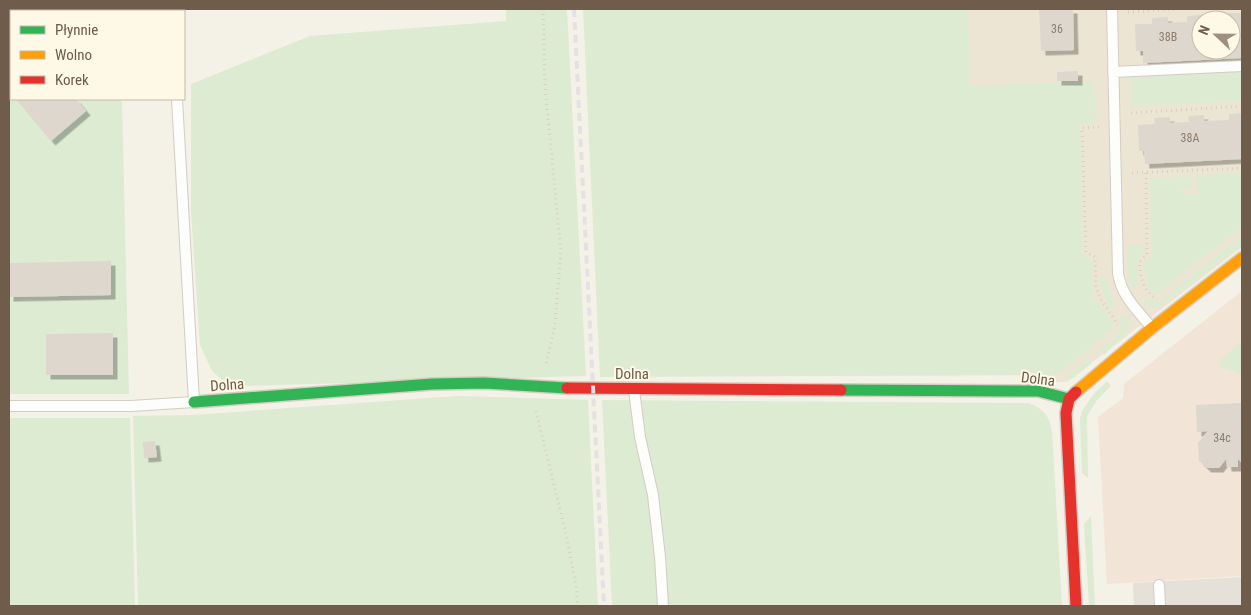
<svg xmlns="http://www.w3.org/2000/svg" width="1251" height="615" font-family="'Roboto Condensed',sans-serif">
<defs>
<filter id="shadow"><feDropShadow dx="4.5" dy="4.5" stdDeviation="0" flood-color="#0004"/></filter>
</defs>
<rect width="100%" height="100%" fill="#f4f1e7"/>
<!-- residential -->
<path fill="#ede5d4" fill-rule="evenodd" d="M955 9H1242V247L1067 382H1031L956 115ZM1201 20H1231V50H1201Z"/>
<!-- commercial -->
<path fill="#f2e4d7" d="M1242 291V576L1107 584 1098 417 1123 398 1124 384Z"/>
<!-- industrial -->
<path fill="#e6e1d8" d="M1242 577V606H1134L1133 583Z"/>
<!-- green -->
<path fill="#ddebd2" d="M9 9H85L86 11H11V99H121L122 104 129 394H9Z
M506 9H567L586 376 246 386 227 384 212 371 200 345 191 212V84L310 36 506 21Z
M583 9H968L969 86 1094 81 1096 123 1080 124 1082 253 1091 260 1094 297 1114 325 1111 330 1058 374 1048 375 600 377Z
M1242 71V101L1131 107 1130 78Z
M1242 173V227L1157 294H1154L1148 286 1143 265 1151 256 1150 178 1191 176 1192 188 1181 189 1182 194 1198 193 1197 175Z
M1242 236V246L1157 308H1151L1142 301 1147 297C1150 300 1155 304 1160 301Z
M1127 245H1143V254L1136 262 1139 284 1132 290 1127 273Z
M1107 277 1108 288 1116 304 1110 308 1102 291 1099 277Z
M1126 315 1130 329 1104 355 1099 349C1109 341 1125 334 1119 320Z
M1242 341V374L1225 369 1219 365 1220 360Z
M1088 358 1092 363 1073 378 1063 381Z
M1107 381 1111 386 1097 400 1087 416 1088 478 1082 473 1080 419 1082 411 1093 395Z
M457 396 588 400 598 606H138L133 416 193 415Z
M602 400 1028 403C1043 408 1049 415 1052 431L1062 606H612Z
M9 418H130L135 606H9Z
M1091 516 1095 606H1089L1084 524Z"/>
<!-- building -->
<path fill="#ddd7cd" filter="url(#shadow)" d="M1039 9H1073L1074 50 1041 51Z
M1227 13H1242V58L1143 63V51H1136L1135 24H1152V18L1168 17V23L1187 22V16L1201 15V50H1231V20H1227Z
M9 18 11 21V94L9 91Z
M1078 71V81H1057V72Z
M16 99H76L86 111 51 141Z
M1242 113V159L1145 164 1144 151H1139L1138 125 1155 124 1154 118 1170 117V123L1189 122 1188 116 1204 115V121L1229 120V114Z
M111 261V295L9 297V263Z
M113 333V375H46V334Z
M1242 403V463L1238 459V467H1227L1226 459 1219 468H1207L1199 461 1198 443 1208 431 1197 432 1196 405Z
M155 441 157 457 144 458 143 442Z"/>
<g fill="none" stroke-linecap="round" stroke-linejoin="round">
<!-- lane casing -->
<g stroke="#d3ccc3" stroke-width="12">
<path id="lane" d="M121 9 122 11
M1112 9 1118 273C1121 295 1137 310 1151 327
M1113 72 1242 66
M634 390 640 437 653 495 660 557 663 606
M9 406H131L194 402 177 99
M1159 585 1160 606"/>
</g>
<!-- fast casing -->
<g stroke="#d4cec3" stroke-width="14">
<path id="fast" d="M841 390 1038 391 1069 399
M194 402 432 384 484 383 567 388"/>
</g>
<!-- slow casing -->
<g stroke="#d4cec3" stroke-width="14">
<path id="slow" d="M1076 392 1152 328 1242 258"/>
</g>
<!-- jam casing -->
<g stroke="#d4cec3" stroke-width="14">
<path id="jam" d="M567 388 841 390
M1076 606 1066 413 1069 399 1076 392"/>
</g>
<!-- path -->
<path stroke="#d6d0c9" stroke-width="3" stroke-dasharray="1 4" stroke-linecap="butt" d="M543 9 545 87 561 252 555 324 546 364
M1128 12 1182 9
M1131 113 1242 106
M1099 127 1082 128 1086 252 1095 257 1096 286 1100 298 1118 325
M1132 173 1242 168
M1146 173 1147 254 1139 263C1141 276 1142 289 1154 297
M536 411 567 539 577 591V606"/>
<!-- lane -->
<use href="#lane" stroke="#fdfdfb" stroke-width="10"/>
<!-- fast -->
<use href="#fast" stroke="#30b455" stroke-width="11"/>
<!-- slow -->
<use href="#slow" stroke="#ff9f0a" stroke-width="11"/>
<!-- jam -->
<use href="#jam" stroke="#e5322d" stroke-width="11"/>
<!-- rail -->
<path stroke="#e4e1e4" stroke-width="4" stroke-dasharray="8 5" stroke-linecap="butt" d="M574 9 604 606"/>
</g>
<g text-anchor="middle" stroke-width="4" stroke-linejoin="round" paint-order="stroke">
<!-- number labels -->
<g font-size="12" fill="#8d7e6e">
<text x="1057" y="33">36</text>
<text x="1168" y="41">38B</text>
<text x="1190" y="142">38A</text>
<text x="1222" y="442">34c</text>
</g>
<!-- street labels -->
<g font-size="15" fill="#6f5c4a" stroke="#fef8e7">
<text x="632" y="379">Dolna</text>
<text transform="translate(1038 379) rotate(7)" y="5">Dolna</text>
<text transform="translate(227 385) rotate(-4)" y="5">Dolna</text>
</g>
</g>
<!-- border -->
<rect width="1251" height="615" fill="none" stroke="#6f5c4a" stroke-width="20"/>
<!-- legend -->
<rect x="10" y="10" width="175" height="90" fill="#fef8e7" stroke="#c5baa8"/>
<rect x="20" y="26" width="25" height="8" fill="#30b455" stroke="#c5baa8"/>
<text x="55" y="35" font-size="15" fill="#6f5c4a">Płynnie</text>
<rect x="20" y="51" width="25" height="8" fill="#ff9f0a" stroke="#c5baa8"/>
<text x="55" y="60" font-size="15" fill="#6f5c4a">Wolno</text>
<rect x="20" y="76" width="25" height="8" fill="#e5322d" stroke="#c5baa8"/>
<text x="55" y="85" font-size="15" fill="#6f5c4a">Korek</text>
<!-- north arrow -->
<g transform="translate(1216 35) rotate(292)"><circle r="24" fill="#fef8e7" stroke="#c5baa8"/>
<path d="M0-4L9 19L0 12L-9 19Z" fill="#9e9081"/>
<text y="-8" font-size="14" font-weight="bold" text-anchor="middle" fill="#6f5c4a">N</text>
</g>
</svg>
